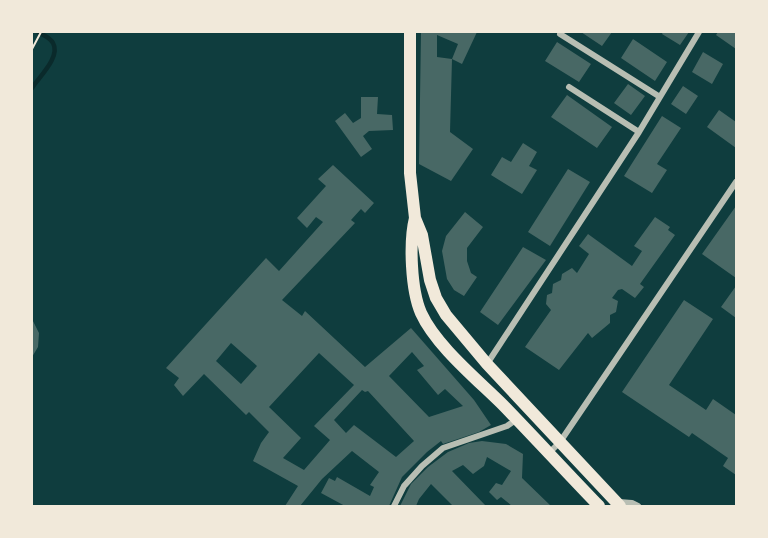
<svg xmlns="http://www.w3.org/2000/svg" width="768" height="538" font-family="Inter,sans-serif">
<rect width="100%" height="100%" fill="#0f3d3e"/>
<g fill="none" stroke-linecap="round" stroke-linejoin="round">
<!-- stream -->
<path stroke="#0a2a2b" stroke-width="4.5" d="M32 88C39 77 61 57 53 43 50 37 43 35 38 32"/>
</g>
<!-- building -->
<path fill="#486865" fill-rule="evenodd" d="M421 32H477L462 64 452 59 450 132 473 149 451 181 419 164ZM437 35 458 44 452 59 437 57Z
M581 32H612L602 46Z
M663 32H689L680 45 662 34Z
M718 32H736V49L716 35Z
M633 39 667 62 655 81 621 58Z
M557 42 591 64 579 82 545 61Z
M703 52 723 64 712 84 692 72Z
M628 84 645 96 631 115 614 103Z
M683 86 698 96 686 114 671 104Z
M567 95 612 127 597 148 551 117Z
M361 97H378L377 114 392 115 393 130 369 131 363 136 372 149 361 157 335 121 345 113 353 123 361 118Z
M719 110 736 122V148L707 127Z
M662 116 681 128 657 164 667 170 652 193 624 176Z
M523 143 537 152 529 166 537 170 522 194 491 175 502 157 511 162Z
M333 165 374 203 365 213 361 209 351 220 355 223 282 300 302 316 305 311 365 367 411 328 474 400 491 425 479 432 443 444 441 441 427 452 402 477 389 506H345L321 493 329 478 335 481 337 477 370 496 374 487 370 485 379 472 352 451 322 479 300 506H285L298 486 253 461 261 443 269 432 249 412 246 415 204 374 183 396 174 385 179 378 166 368 266 258 279 271 323 222 316 217 307 228 297 218 326 186 318 179ZM231 343 257 366 241 384 216 361ZM412 352 424 366 417 370 438 395 445 389 463 406 429 417 389 376ZM319 353 354 385 314 426 330 440 304 470 283 458 301 438 269 407ZM362 390 365 392 368 391 414 441 396 457 354 425 346 433 334 420Z
M568 169 590 182 550 246 528 232Z
M736 206V278L702 254Z
M465 212 483 227 467 248V261L471 273 477 277 464 296 454 290 447 279 442 251 446 236Z
M655 217 670 227 668 230 675 235 640 284 644 287 635 298 622 289 618 290 612 298 618 301 616 312 610 315V323L592 338 588 333 559 370 525 347 551 310 546 304 547 295 552 293 553 284 561 280 562 274 572 268 577 273 589 254 579 246 588 234 632 266 642 251 634 246Z
M523 247 546 260 498 325 480 312Z
M736 286V318L721 307Z
M684 300 713 319 669 385 706 410 713 399 736 415V475L723 466 728 458 692 433 689 437 622 392Z
M32 319 39 333 38 347 32 357Z
M482 441 506 444 523 454 522 478 551 506H512L501 497 497 500 489 492 496 483 502 485 511 471 487 457 484 466 473 474 463 465 452 471 486 506H453L431 484 419 499 416 506H400L411 484 428 467 448 452 469 443Z"/>
<g fill="none" stroke-linecap="round" stroke-linejoin="round">
<!-- path -->
<path stroke="#f1e9da" stroke-width="2" d="M32 49 41 32"/>
<!-- minor -->
<path stroke="#b8beb3" stroke-width="6" d="M560 34 660 97
M569 87 639 132
M487 364 639 132 699 32
M549 453 560 442 736 182
M619 502 632 503 638 506
M394 506 404 486 422 466 443 448 507 426 517 419"/>
<!-- primary -->
<path stroke="#f1e9da" stroke-width="12" d="M410 32V173L415 218 422 235 430 280 436 298 446 315 487 364 620 506
M415 218C409 242 411 290 421 313 436 346 478 380 504 406 536 439 567 473 599 506"/>
</g>
<!-- border -->
<rect width="768" height="538" fill="none" stroke="#f1e9da" stroke-width="66"/>
</svg>
